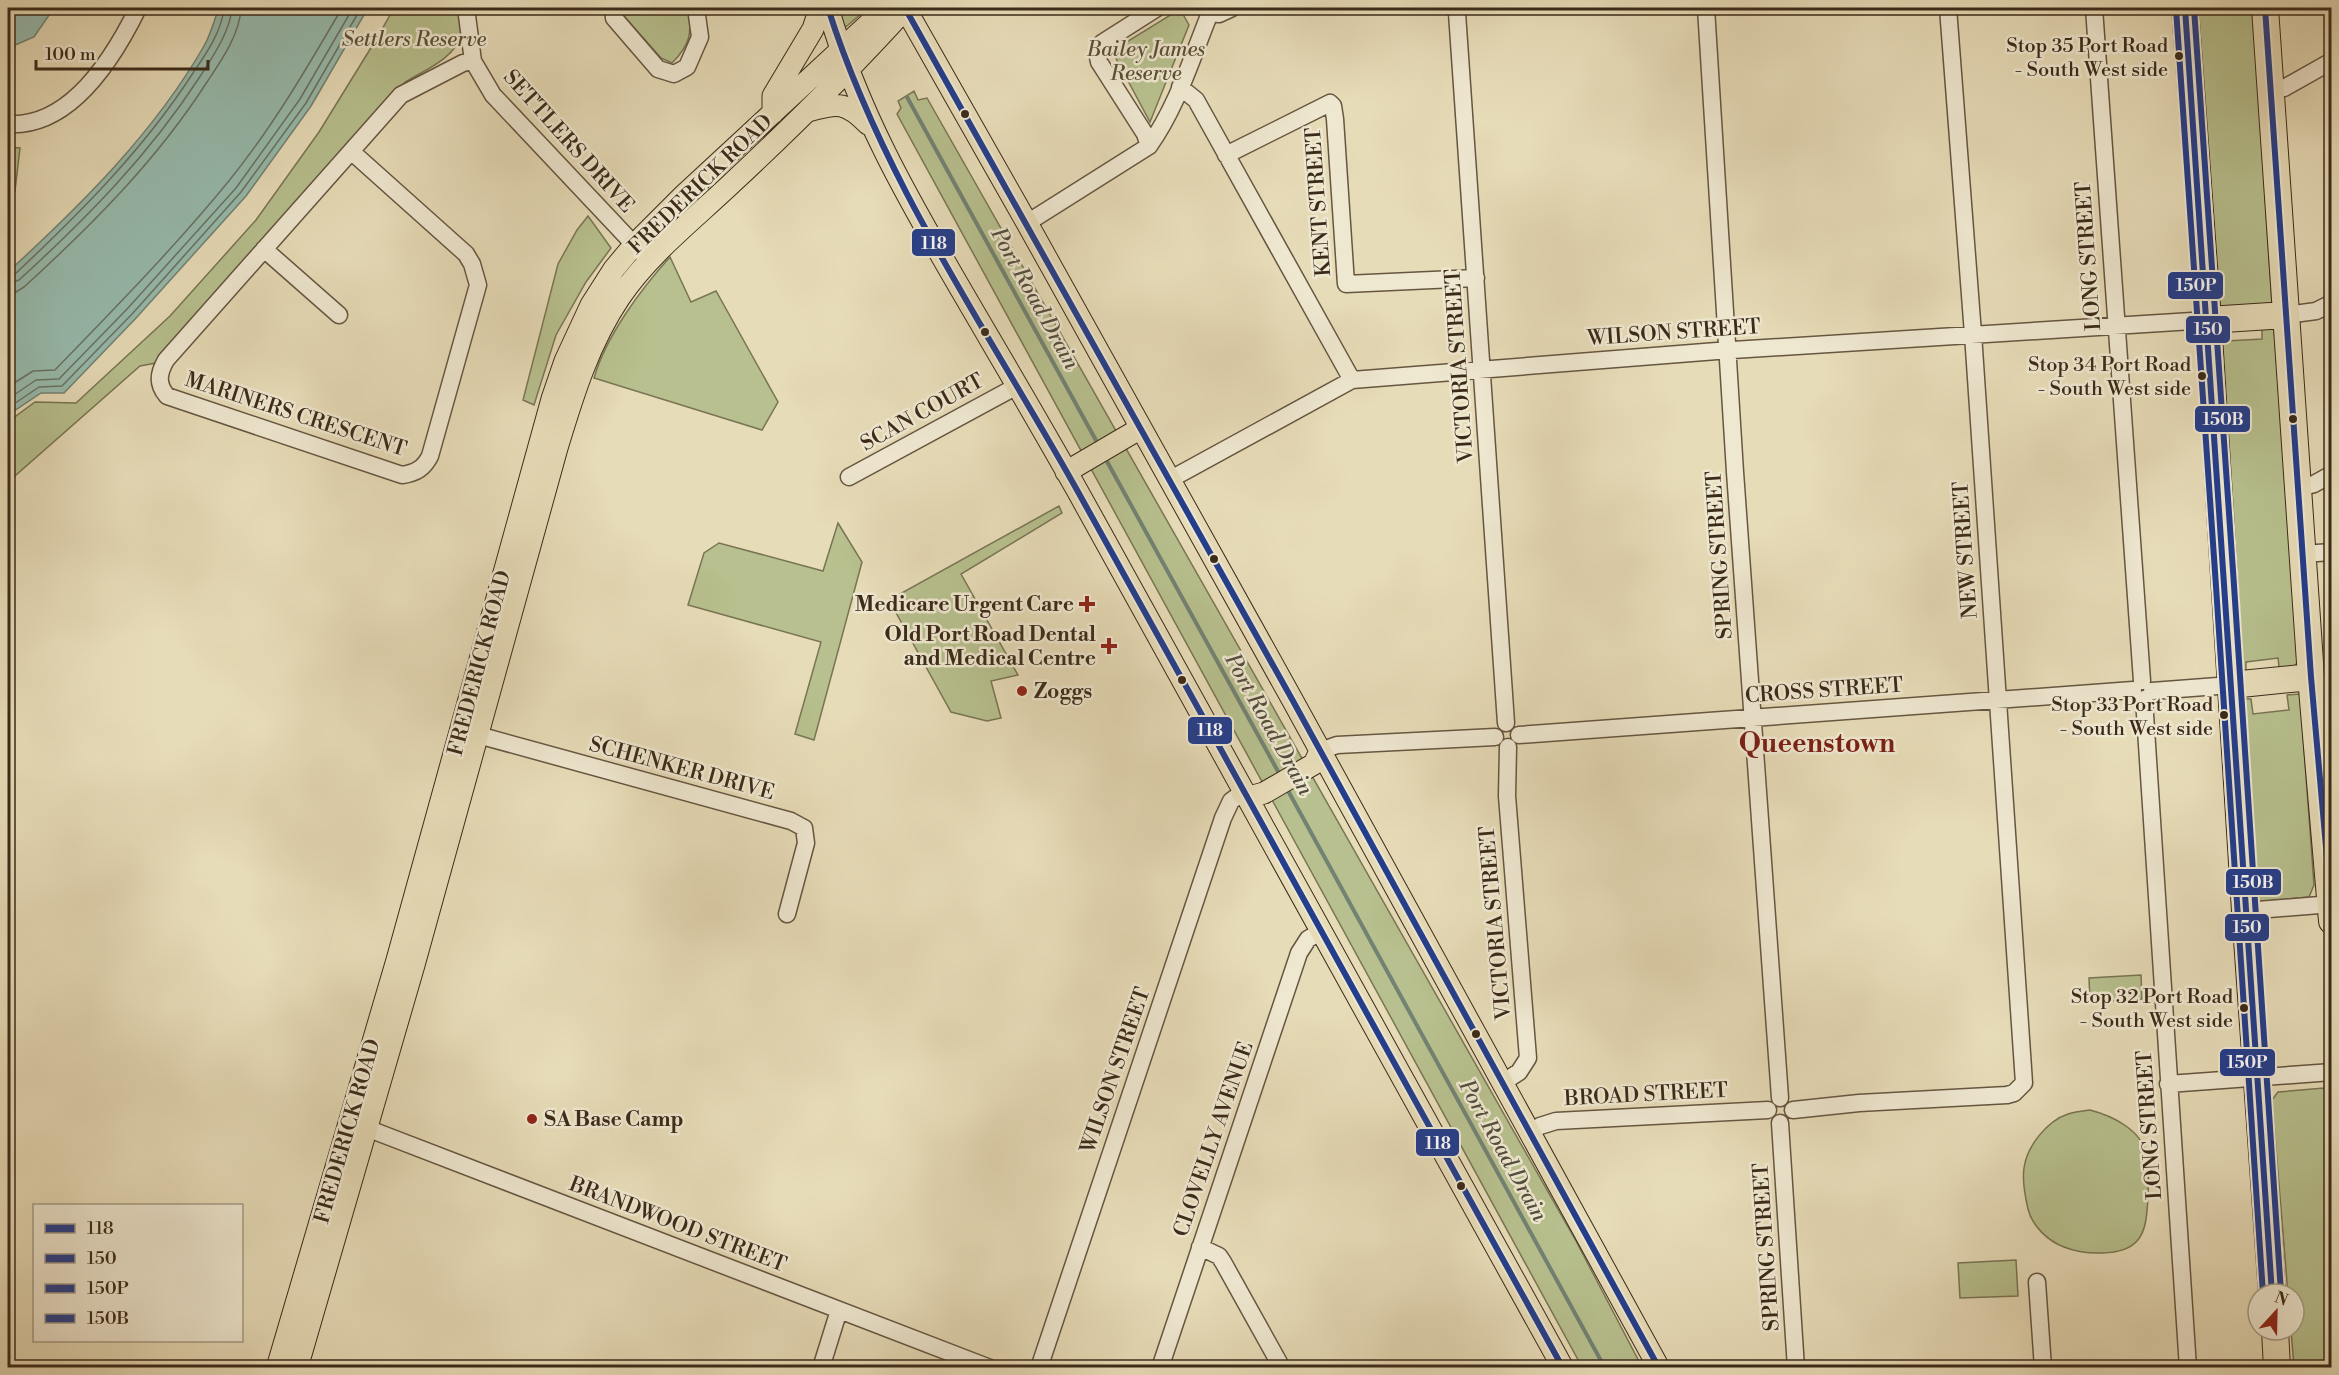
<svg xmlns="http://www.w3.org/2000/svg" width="2339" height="1375" font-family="'Libre Bodoni',serif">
<rect width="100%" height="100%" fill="#e7dcb8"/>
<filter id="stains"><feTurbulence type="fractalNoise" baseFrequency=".00333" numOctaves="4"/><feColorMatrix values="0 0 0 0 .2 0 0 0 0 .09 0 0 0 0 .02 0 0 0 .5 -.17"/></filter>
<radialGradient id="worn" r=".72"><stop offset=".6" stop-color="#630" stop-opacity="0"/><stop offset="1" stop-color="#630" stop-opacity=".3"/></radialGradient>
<!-- green -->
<path fill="#b7c08e" stroke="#797554" stroke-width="1.5" d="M394 8H459C459 16 462 27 460 36 455 59 422 71 404 83L156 363 140 366 8 482V422L35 402 76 403 170 316 256 220 319 132 377 38Z
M622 8H688C692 33 691 44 672 63L661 58 624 16Z
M835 8H868L841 31Z
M2194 8H2253L2272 304 2219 312Z
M1180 9 1189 25 1150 122 1112 51Z
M914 91 918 100 927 98 1576 1241 1642 1367H1582L897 114 901 108 898 101Z
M8 147 20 148 15 191 8 190Z
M588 216 611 248 586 282 556 335 534 405 523 400 558 264 577 230Z
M670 257 691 302 716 291 778 402 762 430 594 378C606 336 641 289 670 257Z
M2262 326 2274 329 2299 660 2291 671 2280 675 2278 658 2246 662V679L2238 676 2216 333 2225 329 2226 341 2262 339Z
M1059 506 1062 513 961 574 1018 675 991 681 1001 718 987 721 951 712 889 600Z
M838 523 862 562 814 740 795 734 821 642 688 605 704 553 719 543 823 571Z
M2300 694 2314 885 2309 897 2256 902 2240 699H2251L2253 714 2289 710 2287 695Z
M2141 975 2142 999 2090 1002 2089 978Z
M2324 1088 2332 1095 2331 1365V1367H2294L2291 1330H2294V1294H2288L2272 1100 2278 1092Z
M2090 1110C2113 1116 2142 1130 2147 1156 2150 1169 2148 1184 2148 1197 2147 1211 2147 1230 2137 1241 2123 1257 2083 1255 2064 1247 2048 1241 2032 1226 2028 1209 2025 1196 2022 1181 2024 1168 2027 1146 2047 1121 2068 1114 2075 1112 2083 1111 2090 1110Z
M2016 1260 2018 1296 1960 1298 1958 1263Z"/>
<!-- water -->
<path fill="#97bcaf" stroke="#728273" stroke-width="1.5" d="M8 8H54L34 37 8 48Z
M219 8H368L311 106 246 196 137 317 64 393H41L8 415V272C81 205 154 133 204 46 211 34 214 20 219 8Z"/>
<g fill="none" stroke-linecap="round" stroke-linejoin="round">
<!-- shore -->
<path stroke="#697364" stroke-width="1.5" d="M8 276 14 275C80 213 144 149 193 73 206 54 222 31 224 8
M8 284 19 280C86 219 149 155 199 78 212 58 230 32 232 8
M8 293 16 292 24 287C92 225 157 160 207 82 221 61 240 34 241 8
M8 387 33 371 55 370C114 309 174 248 228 182 272 128 307 68 342 8
M8 399 36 380 59 379 128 308 236 188 300 99 353 8
M8 408 39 387 62 386 133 313 241 192 306 103 361 8"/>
<!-- stream -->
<path stroke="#728273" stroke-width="4" d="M907 97 1098 444
M1104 456 1280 775
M1286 787 1605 1368"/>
<!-- minor casing -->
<g stroke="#665641" stroke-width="19">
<path id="minor" d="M466 8 473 61 493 95 642 253
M613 8 614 18 658 69 674 74 687 67 700 37 696 8
M1454 8 1457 13 1506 723
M1706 8 1735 472 1780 1098
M2094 8 2142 681
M1180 87 1196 100 1352 380
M2270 89 2284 88 2332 61
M8 124C71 128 114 57 138 8
M1149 146 1145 134 1099 62 1097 52 1102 43 1157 8
M352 152 466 254 472 264 478 285 430 456C424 468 416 473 402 475L167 396C157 384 158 374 166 360L401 95 463 63 473 61
M1226 155 1330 103 1333 106 1335 119 1346 284 1476 278
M1027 223 1149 146C1177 107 1192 57 1210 13L1219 14 1232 8
M264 249 339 315
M2286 315 2316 311 2332 303
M849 477 1017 386
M1169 480 1352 380 1717 351 2208 320
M2299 488 2314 484 2332 474
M2302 554 2332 552
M2152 691 2231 685
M2144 699 2188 1368
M467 732 791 821 804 828 806 843 787 914
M1519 735 2133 690
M1320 751 1337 745 1495 737
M2245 911 2332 904
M1502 1083 1519 1072 1528 1058 1507 796 1508 747
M2168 1084 2332 1072
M1793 1110 1859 1103 2007 1095 2014 1093 2024 1083 1973 334 1948 8
M1780 1123 1796 1368
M356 1124 990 1368
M1530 1133 1540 1126 1556 1121 1768 1110
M1200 1247 1219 1256 1223 1262 1282 1368
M2037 1282 2043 1368
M821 1368 839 1310
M1039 1368 1223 818 1231 801 1242 793
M1160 1368 1299 953 1308 939 1320 932"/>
</g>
<!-- major casing -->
<g stroke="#3b2a19" stroke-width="23">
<path id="major" d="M828 8C857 110 907 197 960 288 999 355 1039 422 1077 490 1238 783 1399 1076 1563 1368
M905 8 1027 223 1293 701 1659 1368
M808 111C838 103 845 101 868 124
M773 113V96L813 29 820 8
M1066 472 1141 428
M1242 793 1253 796 1264 793 1314 764 1320 751
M277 1368 397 960 552 399 565 361 591 305 614 269 634 245 684 195 886 8
M297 1368 414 965 557 448C573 395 589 343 620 297 650 253 693 220 732 183 792 127 850 70 905 9"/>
</g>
<!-- highway casing -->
<g stroke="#3b2a19" stroke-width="28">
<path id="highway" d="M2185 8 2208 320 2245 911 2272 1294
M2265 8 2311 677 2332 921
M2208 320 2286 315
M2231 685 2311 677
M2275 1330 2277 1368"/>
</g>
<!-- minor -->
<use href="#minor" stroke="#efe8d1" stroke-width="16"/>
<!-- major -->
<use href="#major" stroke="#e7dcb8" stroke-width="21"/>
<!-- highway -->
<use href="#highway" stroke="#e7dcb8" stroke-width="26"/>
<!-- bus-1 casing -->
<g stroke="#efe8d1" stroke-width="10">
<path id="bus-1" d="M828 8C883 182 989 332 1077 490 1240 782 1399 1076 1563 1368
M905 8 1293 701 1659 1368"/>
</g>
<!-- bus-2 casing -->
<g stroke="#efe8d1" stroke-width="10">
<path id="bus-2" d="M2185 8C2217 436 2242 865 2272 1294
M2265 8 2311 677 2332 915"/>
</g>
<!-- bus-3 casing -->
<g stroke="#efe8d1" stroke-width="10">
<path id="bus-3" d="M2176 9C2208 437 2233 866 2263 1294"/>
</g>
<!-- bus-4 casing -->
<g stroke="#efe8d1" stroke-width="10">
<path id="bus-4" d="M2194 8C2226 436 2251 865 2281 1293"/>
</g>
<!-- bus-1 -->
<use href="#bus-1" stroke="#243e8c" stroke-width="6"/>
<!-- bus-2 -->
<use href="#bus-2" stroke="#243e8c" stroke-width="6"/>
<!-- bus-3 -->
<use href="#bus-3" stroke="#243e8c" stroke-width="6"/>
<!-- bus-4 -->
<use href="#bus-4" stroke="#243e8c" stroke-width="6"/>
</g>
<!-- markers -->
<g fill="#3b2a19" stroke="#efe8d1" stroke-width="2">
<circle cx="2179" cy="56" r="5"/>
<circle cx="965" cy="114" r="5"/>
<circle cx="985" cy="332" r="5"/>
<circle cx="2202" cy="376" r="5"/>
<circle cx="2293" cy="419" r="5"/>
<circle cx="1214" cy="559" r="5"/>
<circle cx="1182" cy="680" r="5"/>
<circle cx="2224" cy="715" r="5"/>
<circle cx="2244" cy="1008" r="5"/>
<circle cx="1476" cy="1034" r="5"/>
<circle cx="1461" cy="1186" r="5"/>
</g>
<g fill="#8f2418" stroke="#efe8d1" stroke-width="2">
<path d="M1084 595h6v6h6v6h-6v6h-6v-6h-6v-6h6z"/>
<path d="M1106 637h6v6h6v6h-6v6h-6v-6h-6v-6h6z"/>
<circle cx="1022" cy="691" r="6"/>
<circle cx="532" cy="1119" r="6"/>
</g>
<g text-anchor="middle" stroke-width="5" stroke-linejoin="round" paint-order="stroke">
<!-- bus labels -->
<g font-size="20" fill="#3b2a19" stroke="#efe8d1" text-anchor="end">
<text x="2168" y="52">Stop 35 Port Road<tspan x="2168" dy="24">- South West side</tspan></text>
<text x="2191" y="371">Stop 34 Port Road<tspan x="2191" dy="24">- South West side</tspan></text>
<text x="2213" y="711">Stop 33 Port Road<tspan x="2213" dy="24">- South West side</tspan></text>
<text x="2233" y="1003">Stop 32 Port Road<tspan x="2233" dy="24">- South West side</tspan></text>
</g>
<!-- park labels -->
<g font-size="21" font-style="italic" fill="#5a5036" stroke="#efe8d1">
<text x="414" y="46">Settlers Reserve</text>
<text x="1146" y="56">Bailey James<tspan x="1146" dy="24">Reserve</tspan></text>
</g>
<!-- street labels -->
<g font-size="21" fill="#3b2a19" stroke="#efe8d1">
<text transform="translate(569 141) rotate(48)" y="7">SETTLERS DRIVE</text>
<text transform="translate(700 184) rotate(-44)" y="7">FREDERICK ROAD</text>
<text transform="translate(1318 202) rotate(-94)" y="7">KENT STREET</text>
<text transform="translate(2088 256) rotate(-94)" y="7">LONG STREET</text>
<text transform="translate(1674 332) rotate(-4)" y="7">WILSON STREET</text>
<text transform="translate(1459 366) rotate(-94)" y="7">VICTORIA STREET</text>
<text transform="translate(922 412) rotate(-29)" y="7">SCAN COURT</text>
<text transform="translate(296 414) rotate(18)" y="7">MARINERS CRESCENT</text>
<text transform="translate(1965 550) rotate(-94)" y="7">NEW STREET</text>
<text transform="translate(1719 555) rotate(-94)" y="7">SPRING STREET</text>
<text transform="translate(479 663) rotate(-75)" y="7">FREDERICK ROAD</text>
<text transform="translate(1824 690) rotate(-4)" y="7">CROSS STREET</text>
<text transform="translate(682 768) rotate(15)" y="7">SCHENKER DRIVE</text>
<text transform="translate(1495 923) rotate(-95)" y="7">VICTORIA STREET</text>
<text transform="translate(1115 1070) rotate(-71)" y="7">WILSON STREET</text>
<text transform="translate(1646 1094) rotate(-3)" y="7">BROAD STREET</text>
<text transform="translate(2149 1125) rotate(-94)" y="7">LONG STREET</text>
<text transform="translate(347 1131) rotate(-74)" y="7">FREDERICK ROAD</text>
<text transform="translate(1213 1139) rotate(-71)" y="7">CLOVELLY AVENUE</text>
<text transform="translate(678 1224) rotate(21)" y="7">BRANDWOOD STREET</text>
<text transform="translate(1766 1247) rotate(-94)" y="7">SPRING STREET</text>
</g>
<!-- poi labels -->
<g font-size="21" font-weight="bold" fill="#3b2a19" stroke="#efe8d1" text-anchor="end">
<text x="1074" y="611">Medicare Urgent Care</text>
<text x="1096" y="641">Old Port Road Dental<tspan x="1096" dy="24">and Medical Centre</tspan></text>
<text x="1034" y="698" text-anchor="start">Zoggs</text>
<text x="544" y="1126" text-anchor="start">SA Base Camp</text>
</g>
<!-- water labels -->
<g font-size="22" font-style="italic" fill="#524e3e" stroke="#efe8d1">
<text transform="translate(1036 298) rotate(61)" y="8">Port Road Drain</text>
<text transform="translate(1270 724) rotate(61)" y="8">Port Road Drain</text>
<text transform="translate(1504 1150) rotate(61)" y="8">Port Road Drain</text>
</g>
<!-- district labels -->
<g font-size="27" font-weight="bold" fill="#7a1f14" stroke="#efe8d1">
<text x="1817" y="752">Queenstown</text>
</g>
</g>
<g stroke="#efe8d1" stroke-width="2">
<rect x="911" y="228" width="45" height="29" rx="6" fill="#243e8c"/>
<rect x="2167" y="271" width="57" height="29" rx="6" fill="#243e8c"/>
<rect x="2185" y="315" width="46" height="29" rx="6" fill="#243e8c"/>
<rect x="2194" y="405" width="57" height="28" rx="6" fill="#243e8c"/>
<rect x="1187" y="716" width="46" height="29" rx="6" fill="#243e8c"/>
<rect x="2225" y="868" width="57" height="28" rx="6" fill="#243e8c"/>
<rect x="2224" y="913" width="46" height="29" rx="6" fill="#243e8c"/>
<rect x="2219" y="1048" width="57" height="29" rx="6" fill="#243e8c"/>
<rect x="1415" y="1128" width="45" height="29" rx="6" fill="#243e8c"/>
</g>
<g font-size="16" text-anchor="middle" font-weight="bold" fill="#fff">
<text x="934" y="249">118</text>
<text x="2196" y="291">150P</text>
<text x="2208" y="335">150</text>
<text x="2223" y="425">150B</text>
<text x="1210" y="736">118</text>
<text x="2253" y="888">150B</text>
<text x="2247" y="933">150</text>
<text x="2247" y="1068">150P</text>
<text x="1438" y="1149">118</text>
</g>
<!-- margin -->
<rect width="2339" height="1375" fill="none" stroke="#e7dcb8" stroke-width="30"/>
<rect x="9" y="9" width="2321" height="1357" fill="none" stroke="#3b2a19" stroke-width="3"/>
<rect x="15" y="15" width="2309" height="1345" fill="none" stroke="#3b2a19" stroke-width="1.5"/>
<!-- legend -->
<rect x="33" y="1204" width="210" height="138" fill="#efe8d1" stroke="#a79c87" stroke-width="1.5"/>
<rect x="45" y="1224" width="30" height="9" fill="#243e8c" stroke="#a79c87" stroke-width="1.5"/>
<text x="87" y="1234" font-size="18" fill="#3b2a19">118</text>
<rect x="45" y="1254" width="30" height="9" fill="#243e8c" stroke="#a79c87" stroke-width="1.5"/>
<text x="87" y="1264" font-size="18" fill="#3b2a19">150</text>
<rect x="45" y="1284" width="30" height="9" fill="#243e8c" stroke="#a79c87" stroke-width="1.5"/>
<text x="87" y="1294" font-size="18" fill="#3b2a19">150P</text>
<rect x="45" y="1314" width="30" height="9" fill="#243e8c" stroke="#a79c87" stroke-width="1.5"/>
<text x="87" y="1324" font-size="18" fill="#3b2a19">150B</text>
<!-- north arrow -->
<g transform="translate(2276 1312) rotate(22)"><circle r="28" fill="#efe8d1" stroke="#a79c87" stroke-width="1.5"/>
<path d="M0-4.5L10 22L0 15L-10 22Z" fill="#8f2418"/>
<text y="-9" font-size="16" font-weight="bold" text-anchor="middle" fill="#3b2a19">N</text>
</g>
<!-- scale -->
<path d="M36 60v9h172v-9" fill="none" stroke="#3b2a19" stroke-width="3"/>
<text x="45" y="60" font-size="18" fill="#3b2a19" stroke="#efe8d1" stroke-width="4.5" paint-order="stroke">100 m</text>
<rect width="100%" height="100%" filter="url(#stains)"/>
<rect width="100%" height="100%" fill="url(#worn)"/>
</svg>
